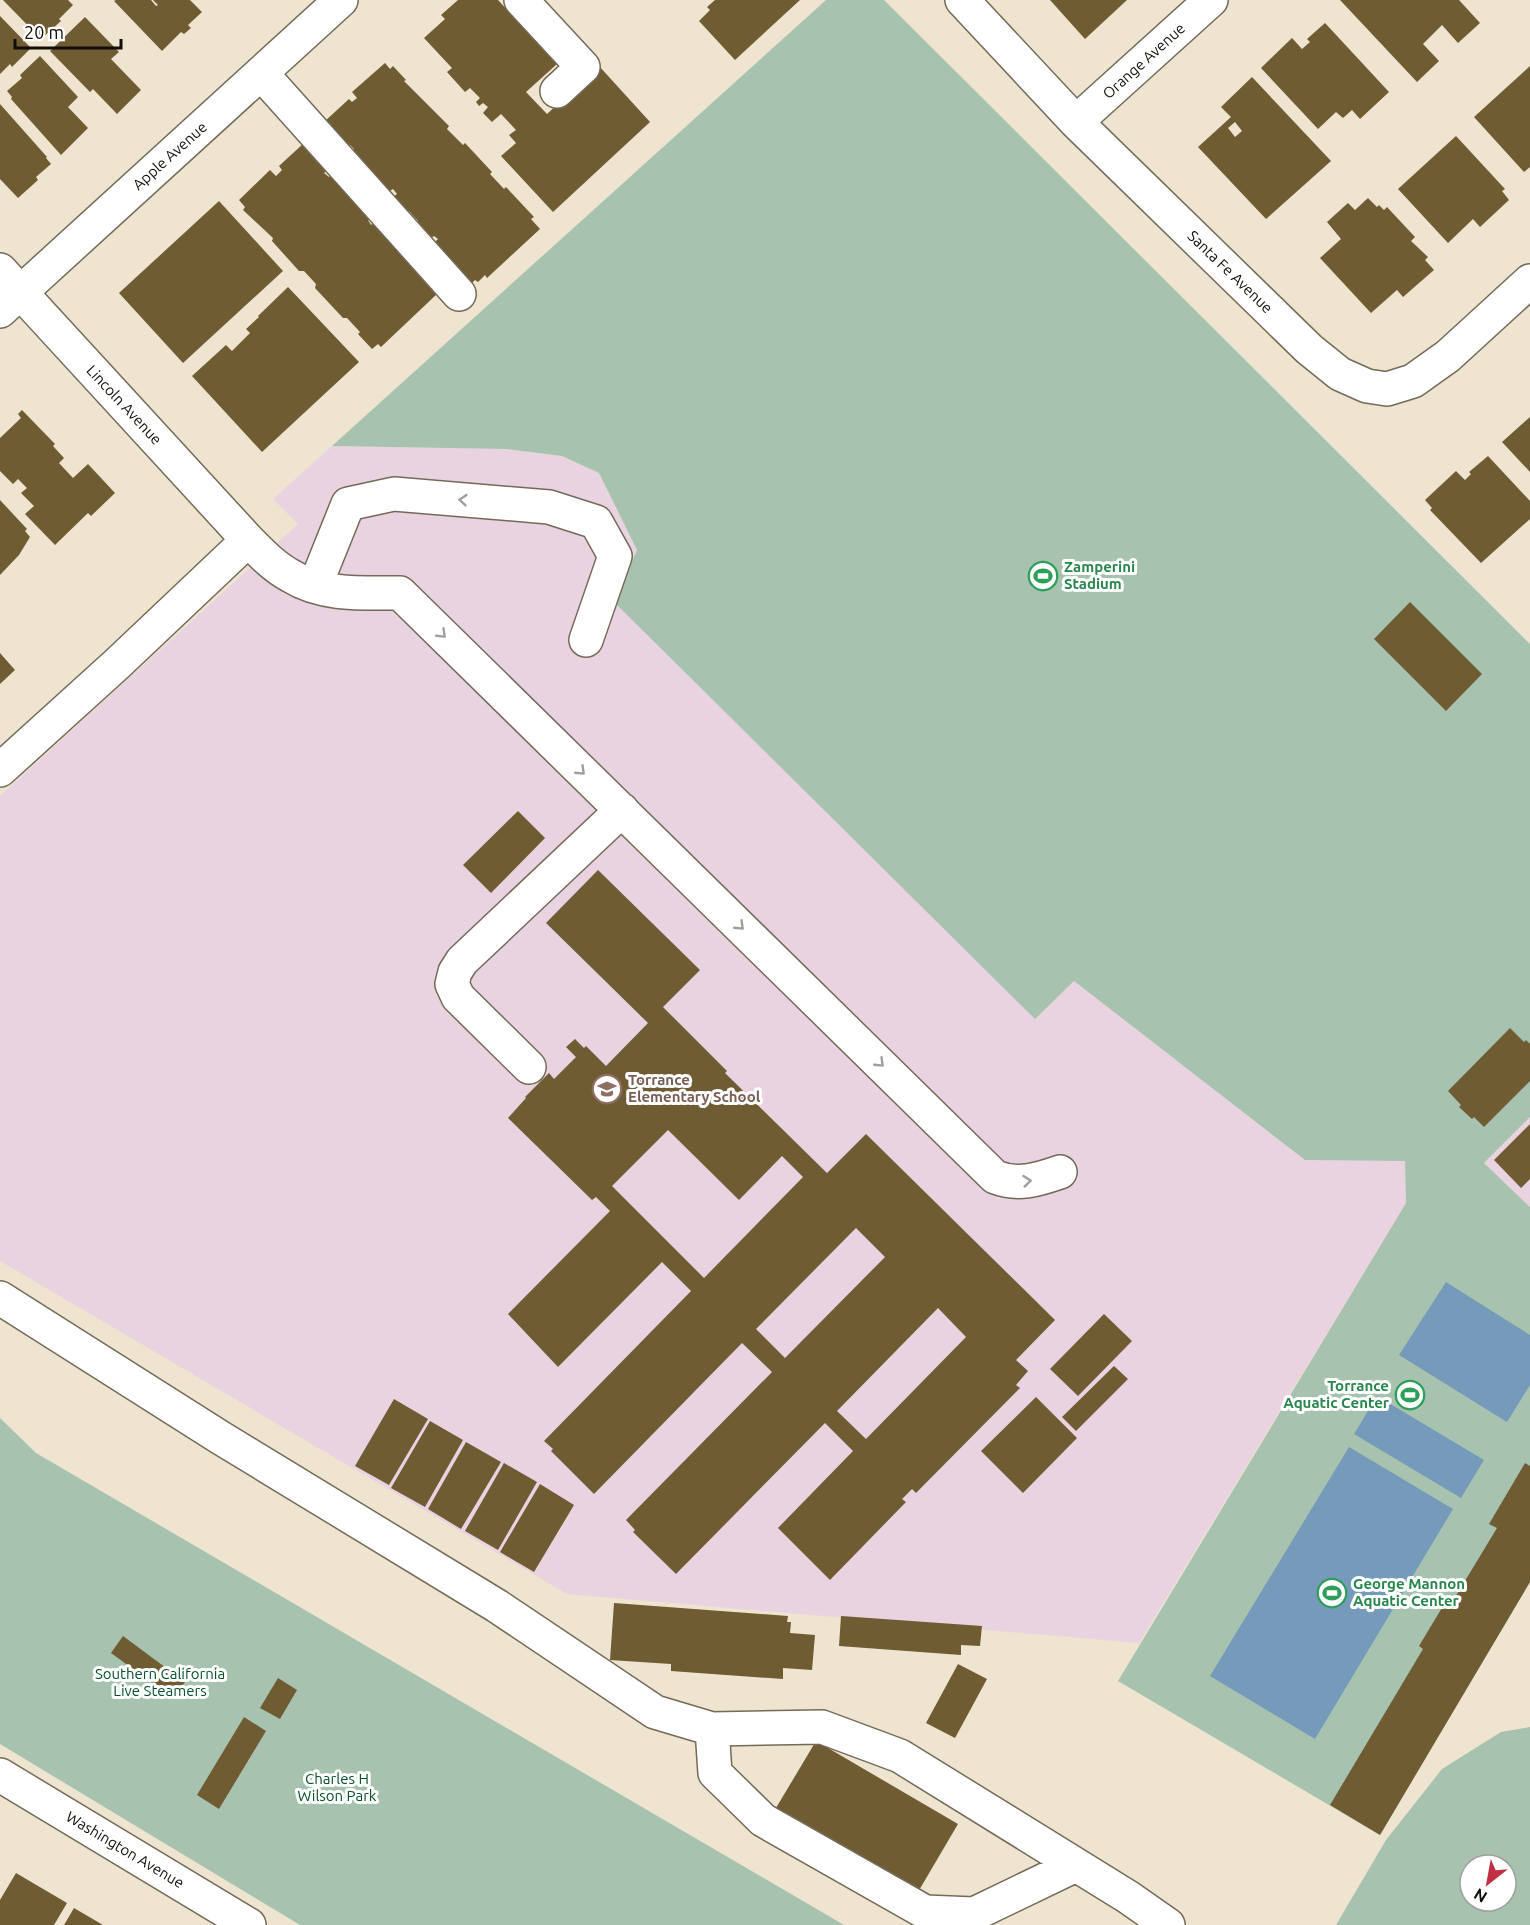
<svg xmlns="http://www.w3.org/2000/svg" width="1530" height="1925" font-family="Ubuntu,sans-serif">
<rect width="100%" height="100%" fill="#eee4cf"/>
<!-- education -->
<path fill="#e9d3e1" d="M332 446 506 449 562 456 599 473 637 550 1035 1018 1074 981 1305 1160 1406 1161V1203L1139 1643 567 1594 0 1261V796L298 524 273 499Z
M1530 1117V1207L1484 1163Z"/>
<!-- green -->
<path fill="#a7c3af" fill-rule="evenodd" d="M826 0H884L1530 644V1117L1484 1163 1530 1207V1582L1380 1835 1118 1681 1406 1203 1405 1161 1305 1160 1074 981 1035 1019 614 602 637 550 599 473 562 456 506 449 332 446Z
M0 1418 36 1453 844 1925H300L0 1744Z
M1530 1727V1925H1336L1386 1840 1442 1769 1501 1732ZM1470 1865H1506V1901H1470Z"/>
<!-- water -->
<path fill="#769aba" d="M1446 1282 1530 1335V1385L1507 1422 1399 1355Z
M1377 1396 1484 1460 1461 1498 1354 1434Z
M1349 1447 1453 1509 1315 1739 1210 1676Z"/>
<!-- building -->
<path fill="#6f5c33" fill-rule="evenodd" d="M3 0H68L73 5 59 19 61 21 41 39Z
M116 0H151L156 6 158 5 153 0H190L202 12 188 25 191 28 184 34 181 32 162 51 114 1Z
M458 0H498L557 64 526 92 547 114 599 66 650 122 553 212 501 156 516 143 509 135 516 130 501 114 492 122 483 113 488 107 483 103 479 106 476 102 480 98 470 88 465 92 447 72 452 68 424 38 445 19 441 15Z
M715 0H800L735 60 699 21 710 10 707 7Z
M1050 0H1127L1085 39Z
M1340 0H1459L1480 23 1458 43 1442 25 1423 44 1439 61 1417 82Z
M0 16 31 48 12 67 10 64 0 74Z
M85 17 119 52 111 59 141 90 117 114 93 89 90 92 50 51Z
M1325 23 1389 92 1360 119 1352 110 1343 118 1336 112 1318 129 1261 68 1292 38 1302 49 1310 42 1307 39Z
M40 56 78 97 68 107 88 128 61 155 11 99 12 97 7 91 22 78 20 75Z
M385 63 390 69 393 66 406 80 404 81 449 126 447 129 463 145 465 143 492 172 490 174 504 189 506 187 534 217 531 219 540 229 487 278 485 275 478 282 475 280 472 283 434 243 438 239 434 236 430 239 415 224 418 221 409 211 407 213 392 198 397 194 393 189 388 192 351 152 354 149 350 145 347 148 324 122 349 99 352 102 357 98 352 92Z
M1530 66V167L1524 172 1474 117Z
M1252 77 1331 161 1266 219 1198 147 1231 117 1221 107ZM1235 122 1242 131 1235 137 1228 128Z
M0 104 47 157 46 158 51 164 36 177 38 180 18 198 0 179Z
M1456 136 1505 189 1502 191 1509 200 1480 227 1473 219 1448 243 1398 189Z
M304 143 329 169 324 173 329 177 332 174 372 217 368 220 371 225 375 221 415 263 411 267 415 271 418 268 438 293 381 347 378 344 372 349 358 334 360 332 347 318H343L315 288 316 284 304 271H299L272 241 273 238 243 210 245 207 239 200 270 170 276 176 282 170 279 166Z
M1368 198 1377 207 1379 205 1384 210 1387 207 1415 237 1411 241 1428 257 1425 260 1434 270 1403 297 1397 290 1371 313 1320 258 1341 239 1327 222 1348 203 1355 210Z
M219 201 283 271 183 363 119 293Z
M288 287 359 362 262 452 192 376 226 345 232 351 250 333 246 329 259 317 258 316Z
M22 410 55 444 53 446 64 458 59 463 73 478 88 464 115 493 91 516 88 513 55 545 25 514 34 506 21 493 27 488 18 479 13 484 0 471V438L21 418 18 414Z
M1530 417V472L1502 442Z
M1488 456 1530 501V519L1481 563 1430 510 1432 508 1425 500 1456 471 1465 480 1471 474 1469 472Z
M0 500 27 529 25 531 30 537 19 555 0 575Z
M1410 602 1482 674 1446 711 1374 639Z
M0 653 15 670 0 684Z
M518 811 545 838 491 893 463 865Z
M598 870 700 970 663 1007 727 1071 725 1073 827 1173 866 1134 1055 1320 1016 1360 1028 1371 1016 1385 1020 1388 916 1493 912 1489 902 1499 906 1502 830 1580 778 1528 853 1451 825 1423 676 1574 633 1532 635 1530 626 1520 772 1372 742 1343 594 1494 551 1451 553 1449 544 1441 691 1291 662 1262 558 1367 508 1314 610 1211 596 1197 592 1200 508 1118 526 1098 525 1097 549 1073 554 1079 576 1057 566 1047 575 1039 584 1048 586 1046 606 1066 648 1023 546 923ZM668 1130 739 1200 782 1156 803 1177 704 1278 612 1186ZM856 1228 885 1257 785 1358 756 1329ZM938 1308 966 1337 866 1439 837 1411Z
M1510 1028 1524 1042 1526 1040 1530 1044V1081L1484 1127 1474 1117 1472 1119 1459 1107 1461 1105 1448 1091Z
M1530 1124V1179L1521 1188 1494 1160Z
M1104 1314 1132 1341 1078 1396 1050 1369Z
M1114 1366 1128 1379 1076 1431 1062 1417Z
M1036 1397 1077 1438 1023 1493 981 1451Z
M394 1399 428 1419 389 1485 355 1466Z
M430 1421 463 1440 425 1507 391 1488Z
M466 1442 501 1462 461 1529 428 1509Z
M504 1463 537 1482 498 1550 465 1531Z
M1525 1463 1530 1466V1582L1380 1835 1330 1805 1423 1649 1419 1646 1443 1606 1448 1609 1497 1528 1489 1524Z
M540 1484 574 1505 534 1572 500 1552Z
M614 1603 788 1616 787 1622H791L790 1633 815 1635 812 1670 783 1668V1679L671 1671V1664L610 1660Z
M841 1616 982 1626 980 1646 961 1645V1655L839 1646Z
M123 1636 185 1682 173 1698 111 1653Z
M958 1664 987 1679 955 1738 926 1723Z
M278 1678 297 1690 280 1719 260 1708Z
M244 1717 266 1731 219 1809 197 1795Z
M816 1741 958 1824 918 1892 776 1808Z
M16 1873 67 1903 54 1925H0V1900Z
M74 1908 103 1925H64Z"/>
<g fill="none" stroke-linecap="round" stroke-linejoin="round">
<!-- minor casing -->
<g stroke="#736b58" stroke-width="36">
<path id="minor" d="M521 0 583 67 557 91
M962 0 1076 122 1309 349 1340 374 1367 386 1387 389 1413 381 1448 356 1530 281
M261 73 459 294
M1076 122 1211 0
M0 270 248 540C261 553 274 567 291 576 323 596 364 593 400 593L995 1177C1018 1186 1037 1180 1060 1172
M0 311 341 0
M315 586 348 504 394 494 549 507 596 522 615 556 586 640
M0 770 117 664 248 540
M529 1067 458 997 452 984 455 972 462 961 622 810
M0 1298 221 1438 497 1606 655 1712 712 1729 822 1727 900 1756 1128 1897 1168 1925
M712 1729 715 1773 763 1820 925 1912 974 1914 1076 1865
M0 1775 249 1925"/>
</g>
<!-- minor -->
<use href="#minor" stroke="#fff" stroke-width="33"/>
</g>
<!-- one-way arrows -->
<defs><path id="oneway-chevron" d="M-2-3.5L2.5 0L-2 3.5" fill="none" stroke-width="1.6" stroke-linecap="round" stroke-linejoin="round" transform="scale(1.5)"/></defs>
<g stroke="#a09f9c">
<use href="#oneway-chevron" transform="translate(463 500) rotate(-175)"/>
<use href="#oneway-chevron" transform="translate(442 634) rotate(44)"/>
<use href="#oneway-chevron" transform="translate(581 771) rotate(44)"/>
<use href="#oneway-chevron" transform="translate(740 926) rotate(44)"/>
<use href="#oneway-chevron" transform="translate(880 1063) rotate(44)"/>
<use href="#oneway-chevron" transform="translate(1027 1181) rotate(-6)"/>
</g>
<!-- icons -->
<defs>
<g id="stadium-ring" transform="scale(1.5)"><circle r="9.5" fill="#fff" stroke="#2e9e5b" stroke-width="1.5"/><path d="M0-5a6.5 5 0 1 0 0 10a6.5 5 0 1 0 0-10ZM-3.5-1.8h7v3.6h-7Z" fill="#2e9e5b"/></g>
<g id="school-ring" transform="scale(1.5)"><circle r="9.5" fill="#fff" stroke="#8d6e63" stroke-width="1.5"/><path d="M0-5L7-2L0 1L-7-2ZM-4 1L0 2.5L4 1V4Q0 6-4 4Z" fill="#8d6e63"/></g>
</defs>
<g fill-rule="evenodd">
<use href="#stadium-ring" x="1043" y="576"/>
<use href="#school-ring" x="607" y="1089"/>
<use href="#stadium-ring" x="1410" y="1395"/>
<use href="#stadium-ring" x="1332" y="1593"/>
</g>
<g text-anchor="middle" stroke-width="6" stroke-linejoin="round" paint-order="stroke">
<!-- street labels -->
<g font-size="15" fill="#110e07" stroke="#fff">
<text transform="translate(1144 61) rotate(-42)" y="5">Orange Avenue</text>
<text transform="translate(170 156) rotate(-42)" y="5">Apple Avenue</text>
<text transform="translate(1230 272) rotate(44)" y="5">Santa Fe Avenue</text>
<text transform="translate(124 405) rotate(47)" y="5">Lincoln Avenue</text>
<text transform="translate(125 1850) rotate(31)" y="5">Washington Avenue</text>
</g>
<!-- leisure labels -->
<g font-size="15" font-weight="bold" fill="#27864d" stroke="#fff" text-anchor="start">
<text x="1064" y="572">Zamperini<tspan x="1064" dy="17">Stadium</tspan></text>
<text x="1389" y="1391" text-anchor="end">Torrance<tspan x="1389" dy="17">Aquatic Center</tspan></text>
<text x="1353" y="1589">George Mannon<tspan x="1353" dy="17">Aquatic Center</tspan></text>
</g>
<!-- education labels -->
<g font-size="15" font-weight="bold" fill="#785e54" stroke="#fff" text-anchor="start">
<text x="628" y="1085">Torrance<tspan x="628" dy="17">Elementary School</tspan></text>
</g>
<!-- park labels -->
<g font-size="15" fill="#075029" stroke="#fff">
<text x="160" y="1679">Southern California<tspan x="160" dy="17">Live Steamers</tspan></text>
<text x="337" y="1784">Charles H<tspan x="337" dy="17">Wilson Park</tspan></text>
</g>
</g>
<!-- north arrow -->
<g transform="translate(1488 1883) rotate(211)"><circle r="28" fill="#ffffff" stroke="#a09f9c" stroke-width="1.5"/>
<path d="M0-4.5L10 22L0 15L-10 22Z" fill="#c03045"/>
<text y="-9" font-size="16" font-weight="bold" text-anchor="middle" fill="#110e07">N</text>
</g>
<!-- scale -->
<path d="M15 39v9h106v-9" fill="none" stroke="#110e07" stroke-width="3"/>
<text x="24" y="39" font-size="18" fill="#110e07" stroke="#ffffff" stroke-width="4.5" paint-order="stroke">20 m</text>
</svg>
